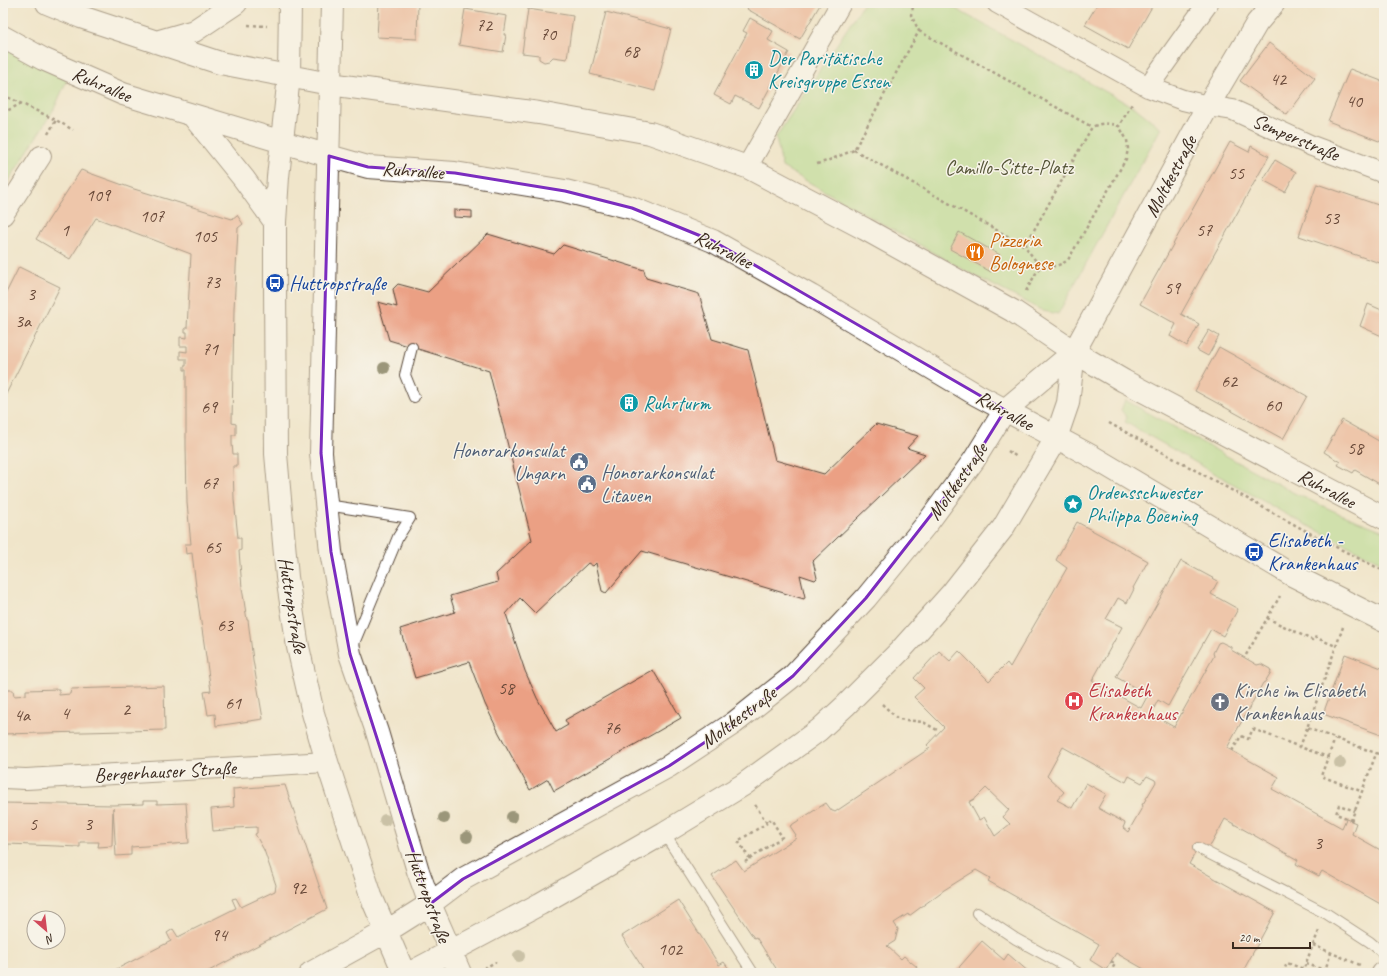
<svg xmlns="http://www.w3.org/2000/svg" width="1387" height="976" font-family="Caveat,sans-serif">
<rect width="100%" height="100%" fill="#f7f3e8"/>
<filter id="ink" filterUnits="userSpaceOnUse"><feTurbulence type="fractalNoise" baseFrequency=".025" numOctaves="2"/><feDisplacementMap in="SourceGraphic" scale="8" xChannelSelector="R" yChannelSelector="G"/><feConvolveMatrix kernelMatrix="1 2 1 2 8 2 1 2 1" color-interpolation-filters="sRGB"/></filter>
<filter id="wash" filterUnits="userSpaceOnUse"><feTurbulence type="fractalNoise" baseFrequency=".012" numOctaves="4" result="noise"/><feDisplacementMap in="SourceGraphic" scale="16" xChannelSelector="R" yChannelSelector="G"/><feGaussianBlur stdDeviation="0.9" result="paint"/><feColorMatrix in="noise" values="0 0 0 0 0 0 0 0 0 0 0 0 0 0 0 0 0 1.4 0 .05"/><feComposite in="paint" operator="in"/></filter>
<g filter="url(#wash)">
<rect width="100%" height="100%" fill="#f0e5cb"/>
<!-- green -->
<path fill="#a9da88" stroke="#728253" d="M864 3H945L1137 109 1161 128 1058 314 1043 311 964 270 782 167 776 137Z
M3 46 67 80 54 109 3 190Z
M1125 400 1294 493 1345 516 1384 531V564L1291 517 1125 422 1127 418 1121 410Z"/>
<g id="blocks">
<!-- building -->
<path fill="#eba084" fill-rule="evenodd" d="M379 3H418L417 39 377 37Z
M751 3H821L800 39 747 9Z
M1098 3H1154L1128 49 1085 25Z
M465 9 507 16 504 35H506L503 52 459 45Z
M528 9 573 16 567 59 553 57 549 61 544 62 539 59V55L522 53Z
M606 12 671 29 655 91 590 74Z
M750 18 773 31 768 40 789 52 759 108 735 96 731 104 714 95 747 33 743 31Z
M1269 43 1315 78 1287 115 1240 81Z
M1350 69 1384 82V143L1328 121Z
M1230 142 1249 152 1251 146 1269 156 1181 314 1199 324 1187 346 1170 336 1176 324 1140 304Z
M1275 160 1296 172 1285 192 1263 180Z
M81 170 134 189 232 219 237 215 243 224 238 228 234 309 232 423 236 424V435H232V444L233 454H237V466H233L234 499 238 538H241V550L239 551 242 588 247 620H248L253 660 263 719 216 726 215 714 208 715 204 692 211 691 197 595 192 553 186 554 185 544H191L187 503 186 445V370H184V366H186V359H180V351L187 352V346H180V337L187 338V332H185V328H187L191 254 96 218 70 259 36 239Z
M1317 184 1384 207V251L1380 263 1299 236Z
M454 210 472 211V218L454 217Z
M959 232 1000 255 991 272 950 249Z
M488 234 554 254 563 245 644 270 646 278 699 294 712 339 748 350 775 460 824 474 876 424 918 436 907 448 925 454 813 561 817 578 815 580 800 575 805 597 804 599 642 551 606 593 602 591 596 563 593 566 588 563 535 613 520 598 506 614 525 671 537 698 556 732 568 725 565 720 653 670 681 718 554 791 548 779 530 790 499 733 485 704 469 662 415 678 400 629 455 612 450 596 498 582 496 574 532 540 489 371 389 340 378 302 397 307 393 289 398 284 428 292Z
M19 267 60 287 3 400V299Z
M1368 304 1384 311V337L1360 326Z
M1209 330 1219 336 1208 356 1197 350Z
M1219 347 1307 396 1283 439 1195 391Z
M1342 420 1384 444V491L1381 489 1383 486 1355 470 1353 473 1338 465 1340 462 1324 452Z
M1077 522 1148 561 1133 588 1134 589 1127 603 1118 598 1106 619 1122 627 1092 681 1141 708 1148 695 1116 677 1181 561 1218 581 1211 594 1238 609 1223 636 1211 629 1168 706 1158 700 1151 714 1174 727 1214 656 1213 653 1218 643 1221 642 1231 647V650L1252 662 1257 665 1261 664 1270 669 1271 672 1265 682 1263 683 1227 748 1279 777 1272 789 1342 828 1346 819 1356 823 1352 834 1384 852V906L1322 871 1319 876 1296 864 1298 860 1225 819 1211 845 1198 848 1189 864 1275 912 1242 973H1151L1116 953 1106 970 1090 960 1099 944 988 881 990 878 976 870 944 890 909 916 908 914 894 923 898 929 895 941 887 946 901 959 904 956 917 967 915 970 918 973H779L756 937 754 938 712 876 736 860 744 871 796 838 794 836 796 835 790 826 826 803 832 811H833L835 812 930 748 927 745 944 727 914 697 924 688 914 678 939 651 950 661 959 651 989 681 1007 663 1010 667 1067 568 1056 560ZM1063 747 1126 782 1129 776 1142 783 1147 776 1155 780 1156 782 1143 804H1142L1143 806 1128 832 1123 828 1125 823 1098 808 1106 794 1086 783 1072 808 1057 800 1064 792 1047 776ZM986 788 1009 810 1003 817 1010 824 995 836 984 817 979 820 969 802 976 798Z
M1345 654 1384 669V736L1323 714Z
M164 686 165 730 3 734V690H13L14 696 26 695V690L59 689V695L70 694 71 689Z
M285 785 327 909 205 973H109L171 941 167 933 173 929 178 937 236 908 232 899 236 898 241 907 275 891 276 885 264 850 255 834 257 833V827L235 828 236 829 213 831 211 809 234 807 233 789Z
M143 801H157V804L186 803 189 843 131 847V855L116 856 113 808 112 846 98 847 99 842H80V847L8 844V850H3V803L113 805 143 804Z
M678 900 719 965 724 962 732 973H646L622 936Z
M982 941 1004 960 1008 954 1030 973H954Z"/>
</g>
</g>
<g filter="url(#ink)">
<use href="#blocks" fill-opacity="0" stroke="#564638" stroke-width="1"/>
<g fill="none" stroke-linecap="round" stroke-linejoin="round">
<!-- lane casing -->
<g stroke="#564638" stroke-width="12">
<path id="lane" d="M412 347 405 375 414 397
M327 505 410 518 398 537 352 648
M664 833 753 973
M1198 848 1327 914 1370 942 1384 954
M977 913 1016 939 1078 973"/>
</g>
<!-- street casing -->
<g stroke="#564638" stroke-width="22">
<path id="street" d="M997 3 1148 87 1183 100 1208 106 1233 110 1312 146 1384 173
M1148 87 1208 3
M747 167 841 3
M3 215 41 156
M3 778 26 779 327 762
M1382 973 1384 971"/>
</g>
<!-- secondary casing -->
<g stroke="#564638" stroke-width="24">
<path id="secondary" d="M47 3 81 17 220 63 330 84 539 113 650 133 747 167 865 229 1013 311 1074 352 1124 381 1384 518
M290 3 289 76 278 177 275 222V283L276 454 287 577 298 647 313 713 327 762 371 896 404 973
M332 3 321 453 331 552 350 654 377 732 418 871 430 904 460 973
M3 37 43 59 123 94 329 156 368 167 455 173 565 191 632 208 713 241 811 296 977 395 1093 457 1292 575 1384 621
M156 42 194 31 236 3
M193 116 244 179 275 222
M311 973 387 931 430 904 463 879 669 766 734 723 793 676 866 598 929 521 974 460 1005 410 1074 352 1208 106 1257 23 1274 3
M410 973 540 904 664 833 743 785 819 730 845 706 900 651 952 593 1003 528 1056 438 1068 403 1074 352"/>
</g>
<!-- path -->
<path stroke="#564638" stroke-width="2.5" stroke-dasharray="3 3" stroke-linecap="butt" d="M248 25 267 26
M919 31 1092 127
M3 95 56 120 73 130
M3 113 20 104
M48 134 56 120
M854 150 1025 246
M817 164 827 161 854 150 919 31 911 15 914 3
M1040 266C1052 267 1058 267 1068 260L1126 159 1128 149 1127 140 1119 126
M1026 291 1040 266 1032 256 1025 246 1092 127C1103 122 1108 123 1119 126L1132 104
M1109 423 1328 543 1384 571
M1008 451 1017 457
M1267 618 1312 640 1314 637 1336 646
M1343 627 1307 728 1384 756
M1246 655 1280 596
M882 704 898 719 923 722 937 730
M1307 728 1300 747 1328 757 1321 776 1363 792
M1232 751 1241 736 1248 739 1253 729 1300 747
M1328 757 1335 739
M1352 820 1336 814 1339 805 1355 811
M1351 821 1376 754
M750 859 738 841 767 823
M745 862 782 837 771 819 767 823 755 805
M1313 945 1319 931
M1306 964 1325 970 1331 953
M484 968 496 962
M1110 973 1115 964 1111 961
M1283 973 1287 963 1304 969
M1302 973 1313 945 1360 965"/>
<!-- lane -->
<use href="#lane" stroke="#fff" stroke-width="10"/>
<!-- street -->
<use href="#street" stroke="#fff" stroke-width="20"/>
<!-- secondary -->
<use href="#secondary" stroke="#fff" stroke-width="22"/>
</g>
<!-- trees -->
<g fill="#9b967a">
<circle cx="384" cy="368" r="6"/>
<circle cx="1340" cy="763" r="6"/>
<circle cx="512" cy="817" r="6"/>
<circle cx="444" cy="818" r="6"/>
<circle cx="385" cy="820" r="6"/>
<circle cx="467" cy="837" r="6"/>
<circle cx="519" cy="956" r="6"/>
</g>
</g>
<!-- marked area -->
<path d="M0 0H1387V976H0ZM329 156 368 167 455 173 565 191 632 208 713 241 1005 410 974 460 866 598 793 676 734 723 669 766 463 879 430 904 350 654 331 552 321 453Z" fill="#f0e5cb" fill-opacity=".55" fill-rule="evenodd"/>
<path fill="none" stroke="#7b2cbf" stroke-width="3" stroke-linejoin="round" d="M329 156 368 167 455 173 565 191 632 208 713 241 1005 410 974 460 866 598 793 676 734 723 669 766 463 879 430 904 350 654 331 552 321 453Z"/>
<!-- icons -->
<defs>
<g id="building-disc" transform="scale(1)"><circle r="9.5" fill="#0f9aa8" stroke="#f7f3e8"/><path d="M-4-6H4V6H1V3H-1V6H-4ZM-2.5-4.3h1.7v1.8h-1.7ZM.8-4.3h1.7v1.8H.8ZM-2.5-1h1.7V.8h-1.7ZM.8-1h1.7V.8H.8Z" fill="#fff"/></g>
<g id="restaurant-disc" transform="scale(1)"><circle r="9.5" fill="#e8710a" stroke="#f7f3e8"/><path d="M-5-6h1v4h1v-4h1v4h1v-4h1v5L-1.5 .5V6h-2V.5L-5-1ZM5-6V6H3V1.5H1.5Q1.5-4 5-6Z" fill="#fff"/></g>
<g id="bus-disc" transform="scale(1)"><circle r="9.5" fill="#1a4fb4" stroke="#f7f3e8"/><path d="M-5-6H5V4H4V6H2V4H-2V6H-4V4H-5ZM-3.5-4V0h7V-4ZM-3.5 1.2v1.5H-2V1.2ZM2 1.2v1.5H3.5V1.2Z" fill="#fff"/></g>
<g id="civic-disc" transform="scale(1)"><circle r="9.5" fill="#5c6f8a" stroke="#f7f3e8"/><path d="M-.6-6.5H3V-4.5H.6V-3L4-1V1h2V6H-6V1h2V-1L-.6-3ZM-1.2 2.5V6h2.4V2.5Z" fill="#fff"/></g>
<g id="sight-disc" transform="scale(1)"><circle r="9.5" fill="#0f9aa8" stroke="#f7f3e8"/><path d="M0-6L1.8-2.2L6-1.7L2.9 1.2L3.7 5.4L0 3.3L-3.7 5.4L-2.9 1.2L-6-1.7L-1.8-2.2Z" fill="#fff"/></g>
<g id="hospital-disc" transform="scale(1)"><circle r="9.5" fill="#e0444e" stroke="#f7f3e8"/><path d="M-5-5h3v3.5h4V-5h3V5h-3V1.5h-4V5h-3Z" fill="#fff"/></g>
<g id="church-disc" transform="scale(1)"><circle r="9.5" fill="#6b7280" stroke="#f7f3e8"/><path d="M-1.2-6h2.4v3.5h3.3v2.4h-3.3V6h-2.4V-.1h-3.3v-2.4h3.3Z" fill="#fff"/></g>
</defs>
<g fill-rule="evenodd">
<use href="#building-disc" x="754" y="70"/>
<use href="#restaurant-disc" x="975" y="252"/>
<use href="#bus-disc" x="275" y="283"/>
<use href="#building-disc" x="629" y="403"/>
<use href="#civic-disc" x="579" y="462"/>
<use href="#civic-disc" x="587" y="484"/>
<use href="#sight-disc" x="1073" y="504"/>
<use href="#bus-disc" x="1254" y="552"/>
<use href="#hospital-disc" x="1074" y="701"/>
<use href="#church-disc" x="1220" y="702"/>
</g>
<g text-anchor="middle" stroke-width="3" stroke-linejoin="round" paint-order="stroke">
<!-- number labels -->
<g font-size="18" fill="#674838">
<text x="484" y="31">72</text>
<text x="548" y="40">70</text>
<text x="631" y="57">68</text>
<text x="1278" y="85">42</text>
<text x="1354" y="107">40</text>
<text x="1236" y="179">55</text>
<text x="98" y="201">109</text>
<text x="152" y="222">107</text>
<text x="1331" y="224">53</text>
<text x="65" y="236">1</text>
<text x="1204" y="236">57</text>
<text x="205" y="242">105</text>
<text x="212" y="288">73</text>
<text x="1172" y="294">59</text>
<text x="31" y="300">3</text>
<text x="23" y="327">3a</text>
<text x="210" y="355">71</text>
<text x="1229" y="387">62</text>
<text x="1273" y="411">60</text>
<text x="209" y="413">69</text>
<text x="1355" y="454">58</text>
<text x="210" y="489">67</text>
<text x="213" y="553">65</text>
<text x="225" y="631">63</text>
<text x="506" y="694">58</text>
<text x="233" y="709">61</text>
<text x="126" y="715">2</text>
<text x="65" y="719">4</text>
<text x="22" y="721">4a</text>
<text x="612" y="734">76</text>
<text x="33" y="830">5</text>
<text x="88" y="830">3</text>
<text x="1318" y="849">3</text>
<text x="298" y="894">92</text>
<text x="219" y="941">94</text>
<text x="670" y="955">102</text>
</g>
<!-- culture labels -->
<g font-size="20" fill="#0d838f" stroke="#f7f3e8" text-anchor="start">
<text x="768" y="65">Der Paritätische<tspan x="768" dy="23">Kreisgruppe Essen</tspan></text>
<text x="643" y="410">Ruhrturm</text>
<text x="1087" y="499">Ordensschwester<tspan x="1087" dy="23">Philippa Boening</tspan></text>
</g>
<!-- street labels -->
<g font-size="20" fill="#3b2a1e" stroke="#f7f3e8">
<text transform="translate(102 84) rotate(23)" y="7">Ruhrallee</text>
<text transform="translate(1296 137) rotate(23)" y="7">Semperstraße</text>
<text transform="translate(413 170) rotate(4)" y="7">Ruhrallee</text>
<text transform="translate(1170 176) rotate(-62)" y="7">Moltkestraße</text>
<text transform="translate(724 249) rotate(27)" y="7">Ruhrallee</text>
<text transform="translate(1005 410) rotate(29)" y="7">Ruhrallee</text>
<text transform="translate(957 481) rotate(-55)" y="7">Moltkestraße</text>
<text transform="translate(1327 488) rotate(28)" y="7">Ruhrallee</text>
<text transform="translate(293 605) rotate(81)" y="7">Huttropstraße</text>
<text transform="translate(738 717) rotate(-37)" y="7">Moltkestraße</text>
<text transform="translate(165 771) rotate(-3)" y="7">Bergerhauser Straße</text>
<text transform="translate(429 896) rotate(70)" y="7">Huttropstraße</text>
</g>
<!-- park labels -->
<g font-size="20" fill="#565638" stroke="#f7f3e8">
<text x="1009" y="174">Camillo-Sitte-Platz</text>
</g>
<!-- food labels -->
<g font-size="20" fill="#c56008" stroke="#f7f3e8" text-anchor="start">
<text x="989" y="247">Pizzeria<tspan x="989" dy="23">Bolognese</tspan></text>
</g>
<!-- transit labels -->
<g font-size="20" fill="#164399" stroke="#f7f3e8" text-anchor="start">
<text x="289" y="290">Huttropstraße</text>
<text x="1268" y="547">Elisabeth -<tspan x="1268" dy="23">Krankenhaus</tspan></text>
</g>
<!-- service labels -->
<g font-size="20" fill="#4e5e75" stroke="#f7f3e8" text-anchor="end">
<text x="565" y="457">Honorarkonsulat<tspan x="565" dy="23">Ungarn</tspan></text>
<text x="601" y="479" text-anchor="start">Honorarkonsulat<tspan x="601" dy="23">Litauen</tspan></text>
</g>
<!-- health labels -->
<g font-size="20" fill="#be3a42" stroke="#f7f3e8" text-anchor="start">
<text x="1088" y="697">Elisabeth<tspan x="1088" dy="23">Krankenhaus</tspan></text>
</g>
<!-- worship labels -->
<g font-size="20" fill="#5b616d" stroke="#f7f3e8" text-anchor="start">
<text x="1234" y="697">Kirche im Elisabeth<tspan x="1234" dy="23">Krankenhaus</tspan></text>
</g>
</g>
<!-- margin -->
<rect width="1387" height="976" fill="none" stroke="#f7f3e8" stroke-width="16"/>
<!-- north arrow -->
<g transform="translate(46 930) rotate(152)"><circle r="19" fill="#f7f3e8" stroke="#aca397"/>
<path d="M0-3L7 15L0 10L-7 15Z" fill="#d1495b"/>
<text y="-6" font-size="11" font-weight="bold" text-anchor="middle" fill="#3b2a1e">N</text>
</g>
<!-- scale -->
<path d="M1233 942v6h77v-6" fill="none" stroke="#3b2a1e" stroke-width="2"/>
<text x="1239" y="942" font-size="12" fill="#3b2a1e" stroke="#f7f3e8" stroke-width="3" paint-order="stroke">20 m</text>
</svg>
